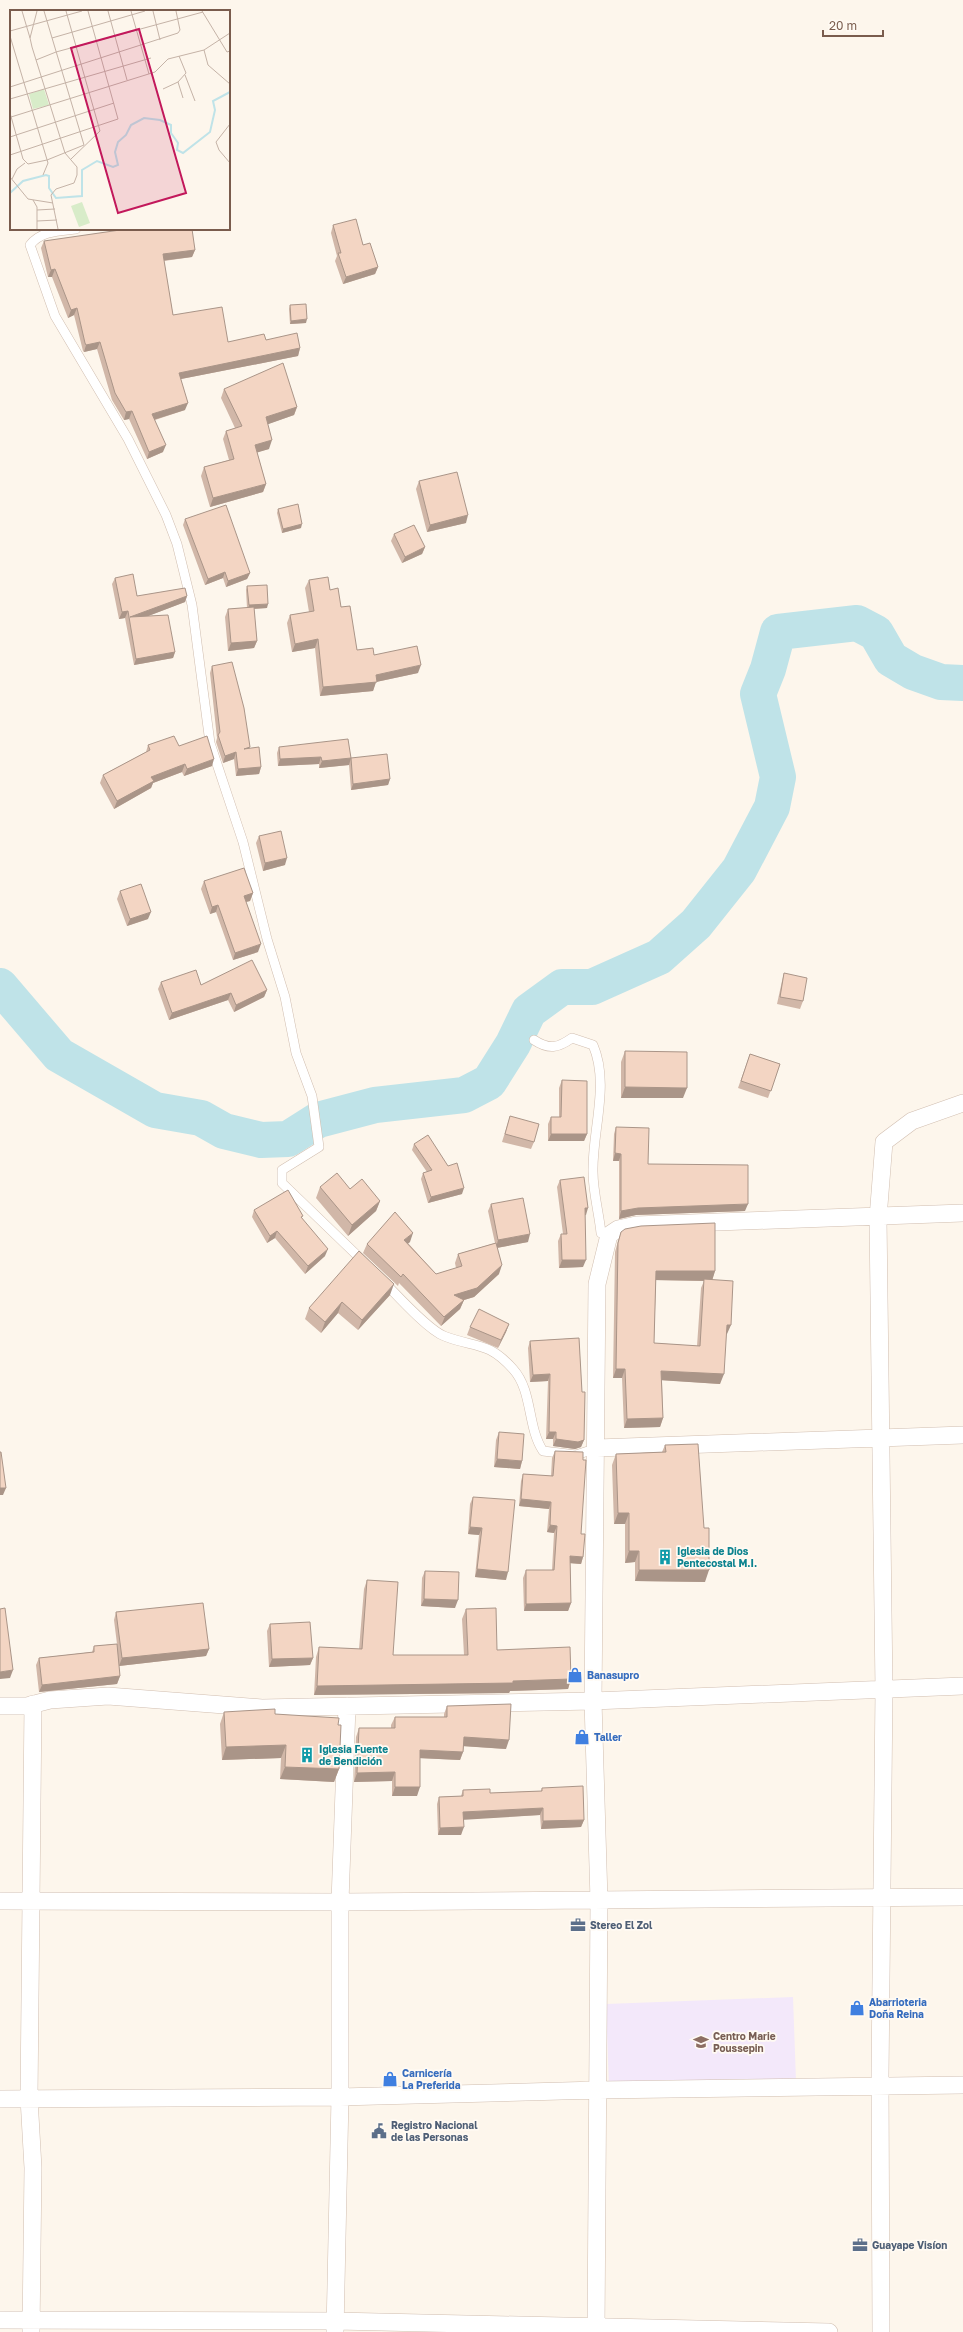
<svg xmlns="http://www.w3.org/2000/svg" width="963" height="2332" font-family="'Golos Text',sans-serif">
<rect width="100%" height="100%" fill="#fdf6ec"/>
<!-- education -->
<path fill="#f3e8fa" d="M793 1997 796 2081 609 2088 606 2004Z"/>
<g fill="none" stroke-linecap="round" stroke-linejoin="round">
<!-- river -->
<path stroke="#bfe3e8" stroke-width="36" d="M0 986 59 1055 155 1110 201 1118 224 1131 261 1140 288 1139 318 1120 375 1105 464 1095 489 1082 513 1044 529 1011 562 987H592L659 957 696 924 739 870 772 807 778 777 758 694 768 669 778 632 857 623 876 633 891 659 913 672 941 682 963 683"/>
<!-- lane casing -->
<g stroke="#d1beb0" stroke-width="10">
<path id="lane" d="M76 229C59 231 41 231 30 245L55 316 128 439 166 515 177 544 192 605 210 743 243 842 267 939 285 997 296 1053 312 1096 319 1147 282 1170V1183L364 1262
M534 1040C549 1050 558 1048 572 1038L593 1045C610 1084 592 1131 593 1172 593 1192 599 1213 601 1233L609 1235
M383 1281C396 1294 427 1329 444 1336 474 1348 487 1340 513 1369 533 1391 527 1427 543 1451L576 1455 597 1448"/>
</g>
<!-- street casing -->
<g stroke="#d1beb0" stroke-width="18">
<path id="street" d="M597 1448 963 1435
M0 1706H27L50 1700 108 1696 262 1708 593 1701 963 1686
M0 1901 340 1902 963 1897
M0 2099 340 2097 598 2090 963 2085
M0 2320 336 2321 829 2332
M31 2332 33 2168 29 2098 33 1704
M335 2332 340 2097V1902L347 1706
M596 2332 599 1900 593 1701 597 1284 609 1235 618 1229 636 1225 963 1213
M881 2332 880 2077 884 1690 878 1218 884 1142 912 1121 963 1103"/>
</g>
<!-- lane -->
<use href="#lane" stroke="#fff" stroke-width="9"/>
<!-- street -->
<use href="#street" stroke="#fff" stroke-width="17"/>
</g>
<!-- wall -->
<path fill="#d1b7a8" fill-rule="evenodd" d="M333 225 363 245 378 267 375 274 343 284 335 261 337 256 331 233Z
M44 241 195 250 192 257 164 261 173 315 228 342 266 340 300 348 298 356 181 379 185 410 155 420 163 452 147 459 129 419 124 420 112 400 97 349 84 352 83 351 74 315 68 318 52 277H48L41 248Z
M290 305 306 323 290 324 289 309Z
M224 389 297 407 294 415 268 424 269 449 257 452 266 484 263 492 210 507 201 476 204 467 229 460 223 439 226 431 235 428 221 398Z
M419 481 466 523 427 532 416 489Z
M278 509 301 528 282 533 277 513Z
M185 519 250 573 247 579 226 587 223 578 205 585 183 525Z
M394 534 425 547 422 554 402 563 391 541Z
M115 578 137 596H187L185 602 148 616 175 652 173 658 134 665 125 618 119 619 112 584Z
M309 580 330 590 341 607 357 650 374 655 418 673 376 682 373 691 320 696 315 648 292 652 287 623 290 615 309 612 305 588Z
M247 586 267 608 254 609 257 641 254 648 228 651 225 617 228 609 247 608 246 590Z
M212 666 250 747 249 749 261 767 259 774 236 776 234 759 223 763 216 742 217 738 210 673Z
M148 745 179 746 212 766 184 776 182 772 153 783 151 788 114 809 100 783 103 775 146 752Z
M279 747 351 758 390 779 388 785 351 790 349 765 319 768V764L278 766 277 753Z
M259 836 285 865 263 871 256 843Z
M204 881 253 893 250 901 246 902 258 952 233 960 216 912 210 914 201 889Z
M120 891 148 919 127 926 117 899Z
M784 973 803 1001 800 1009 777 1004 782 981Z
M161 982 201 985 267 990 264 997 234 1012 228 1000 169 1020 158 989Z
M625 1051 683 1098H621V1062Z
M750 1054 780 1064 768 1098 738 1088Z
M562 1080 587 1134 584 1141H548V1124L551 1117H559V1088Z
M510 1116 534 1142 531 1149 502 1142Z
M616 1127 648 1164 745 1211 636 1215 619 1219V1161H613L614 1134Z
M414 1144 462 1194 428 1203 421 1179 423 1173 427 1172 412 1150Z
M560 1180 586 1215H585L583 1267 559 1268 558 1241 561 1234H563L557 1187Z
M320 1187 350 1189 380 1201 376 1211 348 1236 316 1198Z
M491 1204 528 1242 497 1248 499 1274 474 1297 464 1300 460 1309 441 1326 399 1283 398 1286 363 1253 367 1244 410 1242 408 1243 436 1274 456 1268 455 1263 458 1254 495 1243 488 1211Z
M254 1210 302 1218 325 1256 305 1274 275 1238 267 1243 252 1217Z
M621 1232 715 1271 712 1280 727 1334H726L720 1384 662 1380 663 1418 660 1427 624 1428 622 1378H613L615 1252 618 1241ZM656 1280 704 1281 701 1288 697 1346 654 1343Z
M390 1295 358 1330 338 1313 321 1333 305 1319 309 1308Z
M509 1324 506 1332 498 1348 467 1335 470 1327Z
M579 1338 584 1440 581 1447 575 1449 553 1446V1439H546L548 1381 530 1382 528 1348 530 1341Z
M499 1432 522 1461 520 1469 494 1467 496 1440Z
M665 1445 705 1582 635 1581V1562L625 1563V1524H614L612 1465 616 1454 662 1452Z
M555 1451 581 1534 583 1557 581 1564 570 1563 571 1603 568 1611H524L523 1578 526 1570H552L554 1533 547 1532 549 1509 519 1506 521 1481 523 1474 551 1476 552 1458Z
M473 1497 506 1580 475 1577 479 1535 468 1534 470 1504Z
M425 1571 455 1608 421 1606 422 1578Z
M367 1580 393 1655H464L462 1619 466 1609 497 1650 571 1679 568 1689 510 1691 509 1693 314 1695 316 1657 319 1647 359 1649 364 1589Z
M116 1612 209 1649 206 1656 119 1666 117 1648 120 1676 117 1684 39 1692 36 1665 39 1658 92 1652 94 1646 117 1644 114 1620Z
M270 1624 313 1658 310 1665 269 1667 267 1631Z
M447 1706 506 1749 464 1746 463 1752 460 1760 420 1758 417 1796H392V1781L354 1782 356 1737 359 1728H391V1725L395 1717H444V1714Z
M224 1712 275 1714 338 1725 339 1769 334 1782 280 1779 281 1758 222 1760 220 1724Z
M542 1788 584 1820 581 1827 541 1829 540 1815 464 1819 461 1835H438L437 1804 439 1797 461 1796 463 1790 490 1793 541 1791Z"/>
<!-- shaded-wall -->
<path fill="#aa9588" d="M195 250 192 257 160 261 163 254Z
M378 267 375 274 343 284 346 277Z
M55 269 52 277H48L51 270Z
M77 308 74 315 68 318 71 310Z
M307 319 306 323 290 324 291 321Z
M100 342 97 349 84 352 86 345Z
M300 348 298 356 176 380 179 373Z
M188 403 185 410 150 421 152 414Z
M297 407 294 415 263 426 266 417Z
M132 411 129 419 124 420 126 412Z
M272 440 269 449 252 454 255 445Z
M166 445 163 452 147 459 149 452Z
M266 484 263 492 210 507 213 498Z
M468 515 466 523 427 532 430 525Z
M302 524 301 528 282 533 283 529Z
M425 547 422 554 402 563 405 557Z
M225 572 223 578 205 585 208 579Z
M250 573 247 579 226 587 228 581Z
M187 596 185 602 130 623V617Z
M268 604 267 608 248 609 249 605Z
M128 611 125 618 119 619 122 612Z
M318 639 315 648 292 652 295 644Z
M257 641 254 648 228 651 231 643Z
M175 652 173 658 134 665 136 659Z
M421 665 418 673 376 682 373 691 320 696 323 687Z
M236 752 234 759 223 763 225 756Z
M321 757 319 764 278 766 280 759Z
M351 758 349 765 319 768 322 761Z
M214 759 212 766 184 776 187 769Z
M185 764 182 772 153 783 151 788 114 809 117 801 151 777Z
M261 767 259 774 236 776 238 769Z
M390 779 388 785 351 790 353 784Z
M287 858 285 865 263 871 265 863Z
M253 893 250 901 241 903 244 896Z
M218 905 216 912 210 914 212 907Z
M151 912 148 919 127 926 130 919Z
M261 944 258 952 233 960 235 953Z
M267 990 264 997 234 1012 236 1005Z
M231 993 228 1000 169 1020 172 1013Z
M625 1087 687 1088 683 1098H621Z
M551 1134H587L584 1141H548Z
M615 1153 621 1154 619 1161H613Z
M464 1188 462 1194 428 1203 431 1197Z
M380 1201 376 1211 348 1236 352 1225Z
M748 1204 745 1211 636 1215 619 1219 621 1211 638 1208Z
M585 1208H588L586 1215 582 1216Z
M277 1231 275 1238 267 1243 270 1236Z
M413 1233 410 1242 401 1249 404 1240Z
M530 1234 528 1242 496 1248 498 1240Z
M328 1249 325 1256 305 1274 308 1266Z
M562 1260H586L583 1267 559 1268Z
M502 1265 499 1274 474 1297 464 1300 460 1309 441 1326 454 1295Z
M656 1271H715L712 1281 652 1280Z
M394 1284 390 1295 358 1330 362 1320Z
M342 1302 338 1313 321 1333 325 1322Z
M509 1324 506 1332 498 1348 501 1340Z
M727 1325H731L727 1334H723Z
M616 1369H625L622 1378H613Z
M661 1371 724 1374 720 1384 658 1380Z
M550 1374 548 1381 530 1382 533 1375Z
M663 1418 660 1427 624 1428 627 1419Z
M549 1432H556L553 1439H546Z
M556 1439 584 1440 581 1447 575 1449 553 1446Z
M497 1459 522 1461 520 1469 494 1467Z
M0 1488H6L3 1495H0Z
M521 1499 551 1502 549 1509 519 1506Z
M618 1513H629L625 1524H614Z
M550 1525 557 1526 554 1533 547 1532Z
M470 1527 482 1528 479 1535 468 1534Z
M629 1551H639L635 1562 625 1563Z
M570 1556 583 1557 581 1564 568 1563Z
M477 1569 508 1572 506 1580 475 1577Z
M639 1570H709L705 1582 635 1581Z
M424 1599 458 1600 455 1608 421 1606Z
M571 1603 568 1611H524L526 1604Z
M209 1649 206 1656 119 1666 122 1658Z
M313 1658 310 1665 269 1667 272 1659Z
M13 1670 10 1678 0 1679V1672Z
M120 1676 117 1684 39 1692 42 1685Z
M571 1679 568 1689 510 1691 509 1693 314 1695 317 1686 513 1681Z
M464 1737 509 1740 506 1749 461 1746Z
M286 1745 281 1758 222 1760 226 1747Z
M420 1750 463 1752 460 1760 417 1758Z
M285 1767 339 1769 334 1782 280 1779Z
M395 1772 392 1781 354 1782 357 1773Z
M395 1787H420L417 1796H392Z
M543 1808 540 1815 461 1820 463 1812Z
M584 1820 581 1827 541 1829 543 1821Z
M464 1827 461 1835H438L440 1828Z"/>
<!-- building -->
<path fill="#f3d5c3" stroke="#aa9588" d="M356 219 363 245 370 243 378 267 346 277 338 253H341L333 225Z
M127 229H192L195 250 163 254 173 315 222 307 228 342 264 334 266 340 297 333 300 348 179 373 188 403 152 414 166 445 149 452 132 411 126 412 115 393 100 342 86 345 85 343 77 308 71 310 55 269 51 270 44 241Z
M306 304 307 319 291 321 290 305Z
M283 363 297 407 266 417 272 440 255 445 266 484 213 498 204 467 234 459 226 431 242 426 224 389Z
M457 472 468 515 430 525 419 481Z
M298 504 302 524 283 529 278 509Z
M226 505 250 573 228 581 225 572 208 579 185 519Z
M414 525 425 547 405 557 394 534Z
M133 574 137 596 185 588 187 596 130 617 168 615 175 652 136 659 128 611 122 612 115 578Z
M328 577 330 590 338 588 341 607 350 606 357 650 373 648 374 655 417 646 421 665 376 675 377 682 323 687 318 639 295 644 290 615 314 611 309 580Z
M267 585 268 604 249 605 247 586Z
M254 607 257 641 231 643 228 609Z
M232 662 244 708 250 747 244 749 259 747 261 767 238 769 236 752 225 756 218 735 220 732 212 666Z
M174 736 179 746 207 736 214 759 187 769 185 764 151 777 154 781 117 801 103 775 150 750 148 745Z
M348 739 351 758 322 761 321 757 280 759 279 747Z
M387 754 390 779 353 784 351 758Z
M281 831 287 858 265 863 259 836Z
M244 868 253 893 244 896 261 944 235 953 218 905 212 907 204 881Z
M141 884 151 912 130 919 120 891Z
M252 960 267 990 236 1005 231 993 172 1013 161 982 196 970 201 985Z
M784 973 807 978 803 1001 780 997Z
M625 1051 687 1052V1088L625 1087Z
M750 1054 780 1064 771 1091 741 1081Z
M562 1080 587 1081V1134H551V1117H561Z
M510 1116 539 1124 534 1142 505 1134Z
M616 1127 649 1128 648 1164 748 1165V1204L638 1208 621 1211V1154L615 1153Z
M428 1135 448 1166 457 1163 464 1188 431 1197 423 1173 432 1170 414 1144Z
M337 1173 350 1189 362 1179 380 1201 352 1225 320 1187Z
M584 1177 588 1208H585L586 1260H562L561 1234H567L560 1180Z
M288 1190 303 1216 301 1217 328 1249 308 1266 277 1231 270 1236 254 1210Z
M523 1198 530 1234 498 1240 491 1204Z
M395 1212 413 1233 404 1240 436 1274 462 1266 458 1254 496 1243 502 1265 477 1288 454 1295 464 1300 444 1317 403 1274 401 1277 367 1244Z
M715 1223V1271H656L654 1343 700 1346 704 1279 733 1281 731 1325H727L724 1374 661 1371 663 1418 627 1419 625 1369H616L618 1243 621 1232 625 1229 641 1226Z
M359 1251 394 1284 362 1320 342 1302 325 1322 309 1308Z
M479 1309 509 1324 501 1340 470 1327Z
M579 1338 582 1392H585L584 1440 578 1442 556 1439V1432H549L550 1374 533 1375 530 1341Z
M499 1432 524 1434 522 1461 497 1459Z
M698 1444 704 1528H709V1570H639V1551H629V1513H618L616 1454 666 1452 665 1445Z
M555 1451 583 1452V1460H586L581 1534H585L583 1557 570 1556 571 1603 526 1604V1570H554L557 1526 550 1525 551 1502 521 1499 523 1474 553 1476Z
M0 1452H1L6 1488H0Z
M473 1497 515 1500 508 1572 477 1569 482 1528 470 1527Z
M425 1571 459 1572 458 1600 424 1599Z
M367 1580 398 1582 393 1655H468L466 1609 496 1608 497 1650 570 1647 571 1679 513 1681V1683L317 1686 319 1647 362 1649Z
M203 1603 209 1649 122 1658 116 1612Z
M5 1608 13 1670 0 1672V1609Z
M310 1622 313 1658 272 1659 270 1624Z
M117 1644 120 1676 42 1685 39 1658 94 1652V1646Z
M511 1704 509 1740 464 1737 463 1752 420 1750V1787H395V1772L357 1773 359 1728H395V1717H447V1706Z
M275 1709V1714L339 1718 338 1725H341L339 1769 285 1767 286 1745 226 1747 224 1712Z
M583 1786 584 1820 543 1821V1808L463 1812 464 1827 440 1828 439 1797 463 1796V1790L490 1789V1793L542 1791V1788Z"/>
<!-- icons -->
<defs>
<g id="building-bare" transform="scale(1.2)"><path d="M-4-6H4V6H1V3H-1V6H-4ZM-2.5-4.3h1.7v1.8h-1.7ZM.8-4.3h1.7v1.8H.8ZM-2.5-1h1.7V.8h-1.7ZM.8-1h1.7V.8H.8Z" fill="#0f9aa8" stroke="#fffaf3" stroke-width="2.5" paint-order="stroke"/></g>
<g id="shop-bare" transform="scale(1.2)"><path d="M-5-2.5h2.3a2.7 3.5 0 0 1 5.4 0H5L5.5 6h-11ZM-1.5-2.5h3a1.5 2.3 0 0 0-3 0Z" fill="#3f7fe0" stroke="#fffaf3" stroke-width="2.5" paint-order="stroke"/></g>
<g id="office-bare" transform="scale(1.2)"><path d="M-6-3h4V-5.5h4V-3h4V5H-6ZM-1-4.5V-3h2v-1.5ZM-6 0V1H6V0Z" fill="#5c6f8a" stroke="#fffaf3" stroke-width="2.5" paint-order="stroke"/></g>
<g id="school-bare" transform="scale(1.2)"><path d="M0-5L7-2L0 1L-7-2ZM-4 1L0 2.5L4 1V4Q0 6-4 4Z" fill="#8d6e63" stroke="#fffaf3" stroke-width="2.5" paint-order="stroke"/></g>
<g id="civic-bare" transform="scale(1.2)"><path d="M-.6-6.5H3V-4.5H.6V-3L4-1V1h2V6H-6V1h2V-1L-.6-3ZM-1.2 2.5V6h2.4V2.5Z" fill="#5c6f8a" stroke="#fffaf3" stroke-width="2.5" paint-order="stroke"/></g>
</defs>
<g fill-rule="evenodd">
<use href="#building-bare" x="665" y="1557"/>
<use href="#shop-bare" x="575" y="1675"/>
<use href="#shop-bare" x="582" y="1737"/>
<use href="#building-bare" x="307" y="1755"/>
<use href="#office-bare" x="578" y="1925"/>
<use href="#shop-bare" x="857" y="2008"/>
<use href="#school-bare" x="701" y="2042"/>
<use href="#shop-bare" x="390" y="2079"/>
<use href="#civic-bare" x="379" y="2131"/>
<use href="#office-bare" x="860" y="2245"/>
</g>
<g text-anchor="middle" stroke-width="3.5" stroke-linejoin="round" paint-order="stroke">
<!-- culture labels -->
<g font-size="10" font-weight="bold" fill="#0d838f" stroke="#fffaf3" text-anchor="start">
<text x="677" y="1555">Iglesia de Dios<tspan x="677" dy="12">Pentecostal M.I.</tspan></text>
<text x="319" y="1753">Iglesia Fuente<tspan x="319" dy="12">de Bendición</tspan></text>
</g>
<!-- shop labels -->
<g font-size="10" font-weight="bold" fill="#366cbe" stroke="#fffaf3" text-anchor="start">
<text x="587" y="1679">Banasupro</text>
<text x="594" y="1741">Taller</text>
<text x="869" y="2006">Abarrioteria<tspan x="869" dy="12">Doña Reina</tspan></text>
<text x="402" y="2077">Carnicería<tspan x="402" dy="12">La Preferida</tspan></text>
</g>
<!-- service labels -->
<g font-size="10" font-weight="bold" fill="#4e5e75" stroke="#fffaf3" text-anchor="start">
<text x="590" y="1929">Stereo El Zol</text>
<text x="391" y="2129">Registro Nacional<tspan x="391" dy="12">de las Personas</tspan></text>
<text x="872" y="2249">Guayape Visíon</text>
</g>
<!-- education labels -->
<g font-size="10" font-weight="bold" fill="#785e54" stroke="#fffaf3" text-anchor="start">
<text x="713" y="2040">Centro Marie<tspan x="713" dy="12">Poussepin</tspan></text>
</g>
</g>
<!-- overview -->
<g transform="translate(10 10)">
<rect width="220" height="220" fill="#fdf6ec"/>
<path d="M34 79 39 95 23 99 19 84ZM72 192 80 213 69 217 61 196Z" fill="#d8ecc9"/>
<path fill="none" stroke="#bfe3e8" stroke-width="2" d="M0 183 13 171 36 165 39 166V178L46 188 72 186V160L87 151 103 157 108 155 105 142 108 132 116 125 121 115 134 108 150 110 161 115V123L168 133 167 140 173 143 200 122 205 100 203 91 220 82"/>
<path fill="none" stroke="#c5b3a7" stroke-width="1" d="M12 1 20 28M27 1 20 28 22 37 55 143M56 1 90 121 61 149M98 1 117 70M121 1 139 64M143 1 150 30M192 1 217 42 220 41M0 21 72 1M0 26 38 153 33 165M42 28 135 1M194 40 198 55 220 74M26 50 46 42 193 2M175 65 185 91M168 72 173 88M0 77 168 23 170 20 166 1M153 79 168 72 176 63 169 46M0 89 141 48M0 103 13 149 18 154 37 150 74 135 34 1M1 107 145 62 158 49 194 40 220 23M220 114 206 132 209 140 220 153M0 127 104 93M0 145 108 109 78 1M0 167 18 189 43 193M2 169 7 159 15 153M23 190 27 197V219M27 200 45 199M27 211 47 210M48 219 41 185 46 179 64 173 67 165V157L55 143"/>
<path fill="#c2185b" fill-opacity="0.15" stroke="#c2185b" stroke-width="2" d="M129 19 176 183 108 203 61 38Z"/>
<rect width="220" height="220" fill="none" stroke="#7a5c4d" stroke-width="2"/>
</g>
<!-- scale -->
<path d="M823 30v6h60v-6" fill="none" stroke="#7a5c4d" stroke-width="2"/>
<text x="829" y="30" font-size="12" fill="#7a5c4d" stroke="#fffaf3" stroke-width="3" paint-order="stroke">20 m</text>
</svg>
